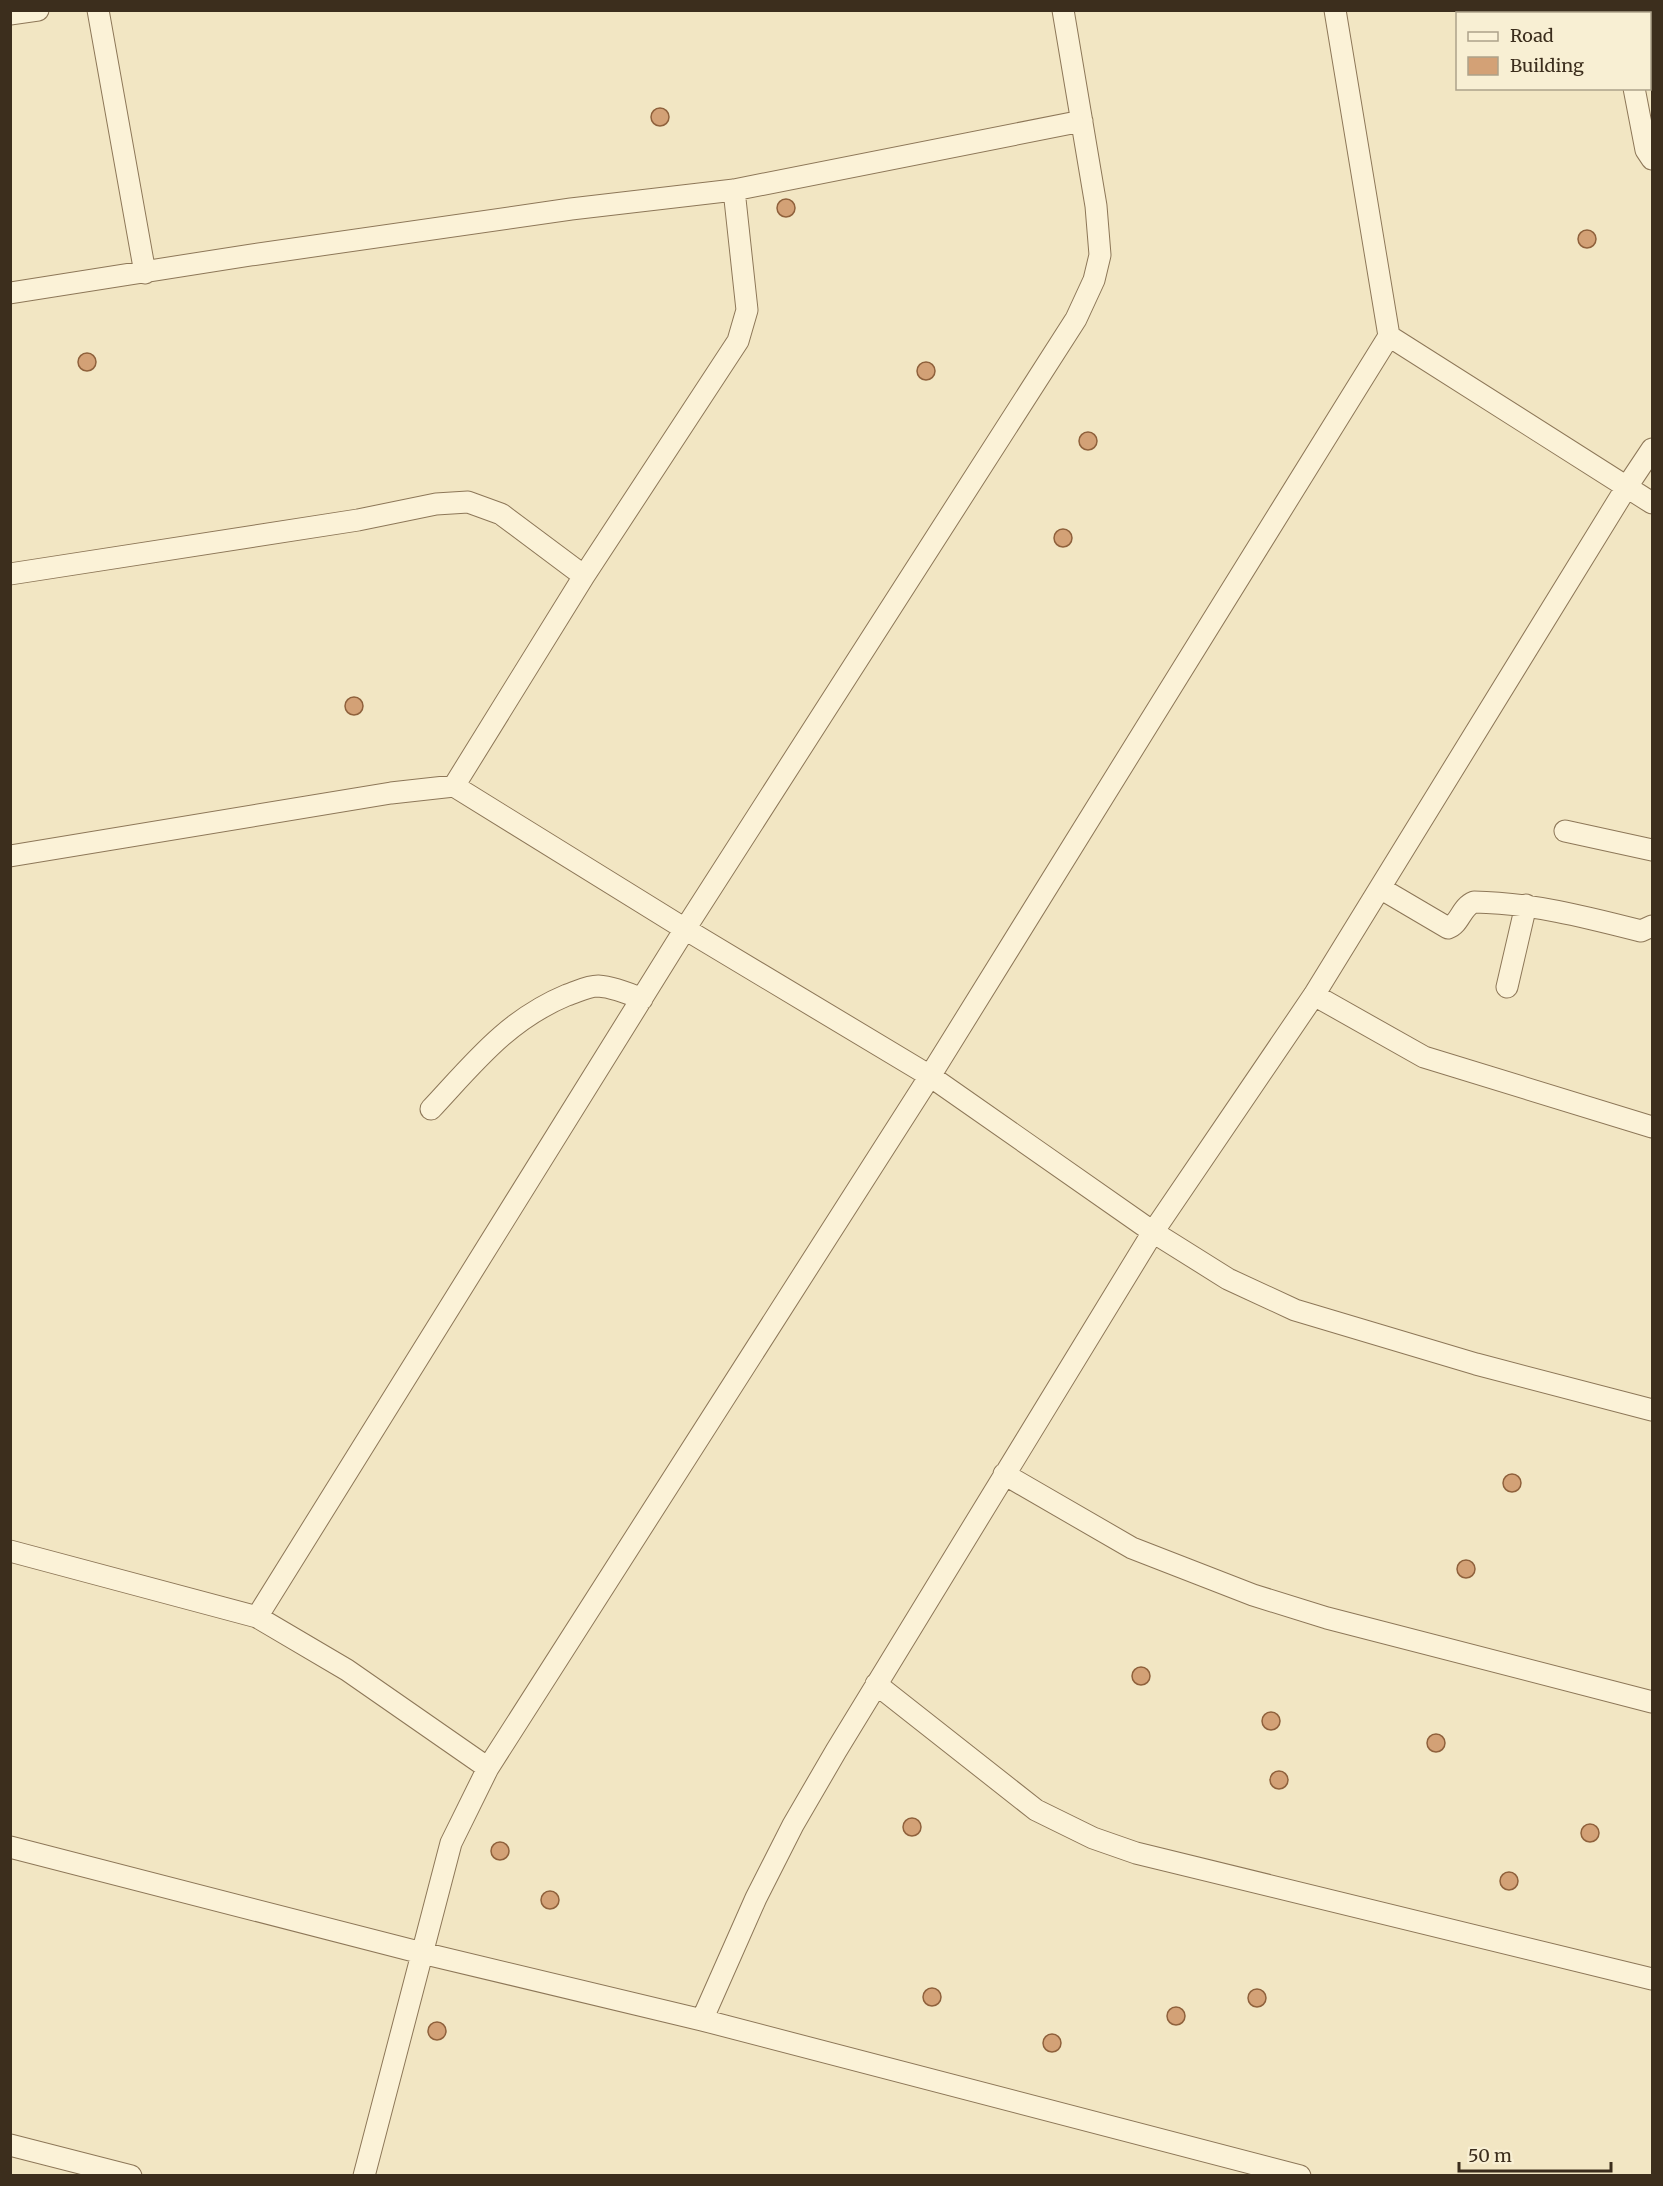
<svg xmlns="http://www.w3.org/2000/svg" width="1663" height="2186" font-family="Merriweather,serif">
<rect width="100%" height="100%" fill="#f2e6c3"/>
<!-- building -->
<path fill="#d3a176" stroke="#8f613c" stroke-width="1.5" d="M651 117a9 9 0 1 1 18 0a9 9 0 1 1-18 0Z
M777 208a9 9 0 1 1 18 0a9 9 0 1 1-18 0Z
M1578 239a9 9 0 1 1 18 0a9 9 0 1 1-18 0Z
M78 362a9 9 0 1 1 18 0a9 9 0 1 1-18 0Z
M917 371a9 9 0 1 1 18 0a9 9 0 1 1-18 0Z
M1079 441a9 9 0 1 1 18 0a9 9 0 1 1-18 0Z
M1054 538a9 9 0 1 1 18 0a9 9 0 1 1-18 0Z
M345 706a9 9 0 1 1 18 0a9 9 0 1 1-18 0Z
M1503 1483a9 9 0 1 1 18 0a9 9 0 1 1-18 0Z
M1457 1569a9 9 0 1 1 18 0a9 9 0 1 1-18 0Z
M1132 1676a9 9 0 1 1 18 0a9 9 0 1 1-18 0Z
M1262 1721a9 9 0 1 1 18 0a9 9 0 1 1-18 0Z
M1427 1743a9 9 0 1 1 18 0a9 9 0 1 1-18 0Z
M1270 1780a9 9 0 1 1 18 0a9 9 0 1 1-18 0Z
M903 1827a9 9 0 1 1 18 0a9 9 0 1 1-18 0Z
M1581 1833a9 9 0 1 1 18 0a9 9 0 1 1-18 0Z
M491 1851a9 9 0 1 1 18 0a9 9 0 1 1-18 0Z
M1500 1881a9 9 0 1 1 18 0a9 9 0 1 1-18 0Z
M541 1900a9 9 0 1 1 18 0a9 9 0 1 1-18 0Z
M923 1997a9 9 0 1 1 18 0a9 9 0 1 1-18 0Z
M1248 1998a9 9 0 1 1 18 0a9 9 0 1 1-18 0Z
M1167 2016a9 9 0 1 1 18 0a9 9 0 1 1-18 0Z
M428 2031a9 9 0 1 1 18 0a9 9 0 1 1-18 0Z
M1043 2043a9 9 0 1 1 18 0a9 9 0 1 1-18 0Z"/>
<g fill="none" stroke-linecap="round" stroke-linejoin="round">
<!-- minor casing -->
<g stroke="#8d7758" stroke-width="23">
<path id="minor" d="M98 10 145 273
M1620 10V14
M10 14 38 10
M1650 44H1652
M1634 88 1646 150 1652 159
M10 293 251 255 571 209 734 190 1082 121
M1389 336 1652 503
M10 574 358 520 436 504 468 502 501 514 584 576
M454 786 584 576 738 341 747 310 734 190
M1565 831 1652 850
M10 856 391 793 454 786 685 929 930 1076 1153 1232 1228 1279 1295 1310 1476 1364 1652 1410
M1380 888 1448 928C1460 924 1461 907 1474 902 1532 903 1586 917 1641 931L1652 926
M1507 987 1526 905
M1314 995 1424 1057 1652 1127
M431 1109C474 1063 507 1020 567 995 577 992 587 986 598 986 613 987 628 993 642 999
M1004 1474 1132 1548 1253 1595 1327 1618 1652 1702
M10 1551 257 1617 347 1670 488 1768
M257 1617 685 929 1076 319 1094 280 1100 255 1096 206 1063 10
M876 1684 1036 1810 1093 1838 1136 1853 1652 1979
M10 1847 422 1953 702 2020 1300 2176
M702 2020 756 1898 793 1825 836 1751 1153 1232 1314 995 1626 488 1652 449
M10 2145 131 2176
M364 2176 451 1843 488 1768 930 1076 1389 336 1335 10"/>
</g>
<!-- minor -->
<use href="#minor" stroke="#fbf2d7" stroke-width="21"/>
</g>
<!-- border -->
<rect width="1663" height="2186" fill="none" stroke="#3c2e1d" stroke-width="24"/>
<!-- legend -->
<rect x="1456" y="12" width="195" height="78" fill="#f8efd3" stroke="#ada28a" stroke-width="1.5"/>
<rect x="1468" y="32" width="30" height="9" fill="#fbf2d7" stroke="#ada28a" stroke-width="1.5"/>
<text x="1510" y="42" font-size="18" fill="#3c2e1d">Road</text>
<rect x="1468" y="57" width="30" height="18" fill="#d3a176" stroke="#ada28a" stroke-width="1.5"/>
<text x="1510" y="72" font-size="18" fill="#3c2e1d">Building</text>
<!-- scale -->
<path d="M1459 2162v9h152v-9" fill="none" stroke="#3c2e1d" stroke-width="3"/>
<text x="1468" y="2162" font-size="18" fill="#3c2e1d" stroke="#f8efd3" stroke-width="4.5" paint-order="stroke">50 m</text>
</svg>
